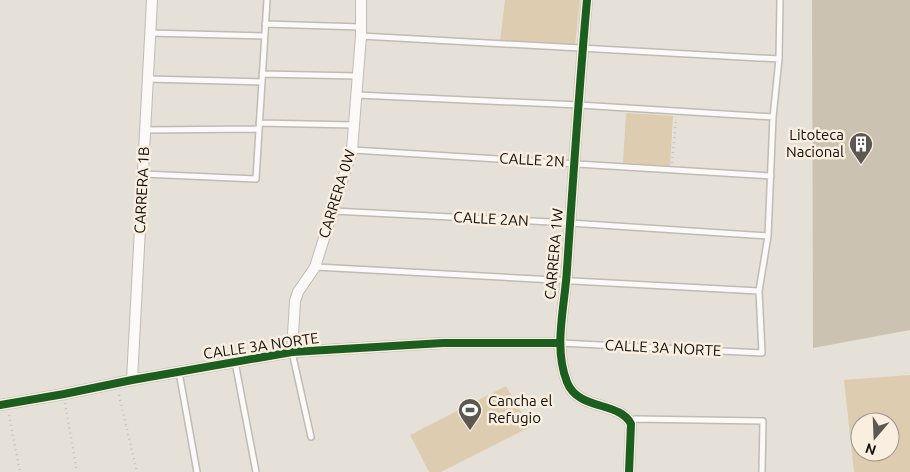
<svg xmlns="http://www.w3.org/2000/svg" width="910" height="472" font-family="Ubuntu,sans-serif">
<rect width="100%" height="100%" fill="#e5e0d8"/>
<!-- green -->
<path fill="#deccb0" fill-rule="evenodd" d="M505 0H580L575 46 500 42Z
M626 113 673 116 670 166 623 163Z
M910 375V472H854L844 380ZM860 422H890V452H860Z
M506 386 530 427 441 472H429L410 435Z"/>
<!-- building -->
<path fill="#ccc2b1" d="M812 0H910V330L813 348Z"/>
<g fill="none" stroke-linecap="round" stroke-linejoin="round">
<!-- service casing -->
<g stroke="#bfbbb5" stroke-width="8">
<path id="service" d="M265 24 361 27
M150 33 264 36
M361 36 779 59
M262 74 358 76
M148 79 262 82
M357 95 579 105 773 117
M259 123 354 125
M145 130 259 129
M353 150 771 176
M143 174 256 179 267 0
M333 211 570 223 768 236
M316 267 759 291
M560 343 762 353 759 291 768 236 773 117 779 59 780 0
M292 352 311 437
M235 362 256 472
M179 372 197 472
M631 424 635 419 763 421 762 472"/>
</g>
<!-- minor casing -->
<g stroke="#bfbbb5" stroke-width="12">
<path id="minor" d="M587 0C579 89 573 179 567 269 565 306 553 347 567 382 578 411 620 401 631 424L629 472
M292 352 295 301 298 292 315 267 352 150 361 36V0
M132 380 152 0
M0 405 64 394 132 380 292 352 443 343H560"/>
</g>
<!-- path -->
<path stroke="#c4c2bf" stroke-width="2.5" stroke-dasharray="1 4" stroke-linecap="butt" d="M672 163 676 119
M119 395 137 472
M65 403 77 472
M9 415 20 472"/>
<!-- service -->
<use href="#service" stroke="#fbfaf9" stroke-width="5"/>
<!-- minor -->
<use href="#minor" stroke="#fbfaf9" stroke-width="10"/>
<!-- cycleway casing -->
<g stroke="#f9eedf" stroke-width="11">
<path id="cycleway" d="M587 0C579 89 573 179 567 269 565 306 553 347 567 382 578 411 620 401 631 424L629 472
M0 405 64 394 132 380 292 352 443 343H560"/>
</g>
<!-- cycleway -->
<use href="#cycleway" stroke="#1b5e20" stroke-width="8"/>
</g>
<!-- icons -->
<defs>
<g id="building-pin" transform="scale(1.25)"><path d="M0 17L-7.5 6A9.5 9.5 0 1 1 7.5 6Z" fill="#5c5851" stroke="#f9eedf"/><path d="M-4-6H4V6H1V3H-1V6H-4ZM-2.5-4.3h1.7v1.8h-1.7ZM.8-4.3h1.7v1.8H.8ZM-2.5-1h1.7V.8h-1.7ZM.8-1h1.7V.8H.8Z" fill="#fff"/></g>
<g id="stadium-pin" transform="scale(1.25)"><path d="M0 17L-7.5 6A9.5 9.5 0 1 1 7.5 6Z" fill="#5c5851" stroke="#f9eedf"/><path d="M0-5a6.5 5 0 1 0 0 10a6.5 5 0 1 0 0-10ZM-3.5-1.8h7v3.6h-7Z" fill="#fff"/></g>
</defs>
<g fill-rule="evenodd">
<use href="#building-pin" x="861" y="144"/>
<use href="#stadium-pin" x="470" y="410"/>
</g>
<g text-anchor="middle" stroke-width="5" stroke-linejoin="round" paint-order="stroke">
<!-- poi labels -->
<g font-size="15" fill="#120e09" stroke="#f9eedf" text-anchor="end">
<text x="844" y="140">Litoteca<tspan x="844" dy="17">Nacional</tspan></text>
<text x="488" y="406" text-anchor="start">Cancha el<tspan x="488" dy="17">Refugio</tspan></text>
</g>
<!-- street labels -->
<g font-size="15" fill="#120e09" stroke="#f9eedf">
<text transform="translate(532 160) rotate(3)" y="5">CALLE 2N</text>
<text transform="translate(142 190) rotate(-87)" y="5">CARRERA 1B</text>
<text transform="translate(337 194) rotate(-73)" y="5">CARRERA 0W</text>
<text transform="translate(491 219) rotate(3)" y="5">CALLE 2AN</text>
<text transform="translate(554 254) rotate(-85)" y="5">CARRERA 1W</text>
<text transform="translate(261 346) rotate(-8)" y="5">CALLE 3A NORTE</text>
<text transform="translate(663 348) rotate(3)" y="5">CALLE 3A NORTE</text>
</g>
</g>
<!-- north arrow -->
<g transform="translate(875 437) rotate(199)"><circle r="24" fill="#f9eedf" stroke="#9d9489"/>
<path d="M0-4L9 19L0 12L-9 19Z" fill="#5c5851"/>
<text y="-8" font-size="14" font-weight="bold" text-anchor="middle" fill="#120e09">N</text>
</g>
</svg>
